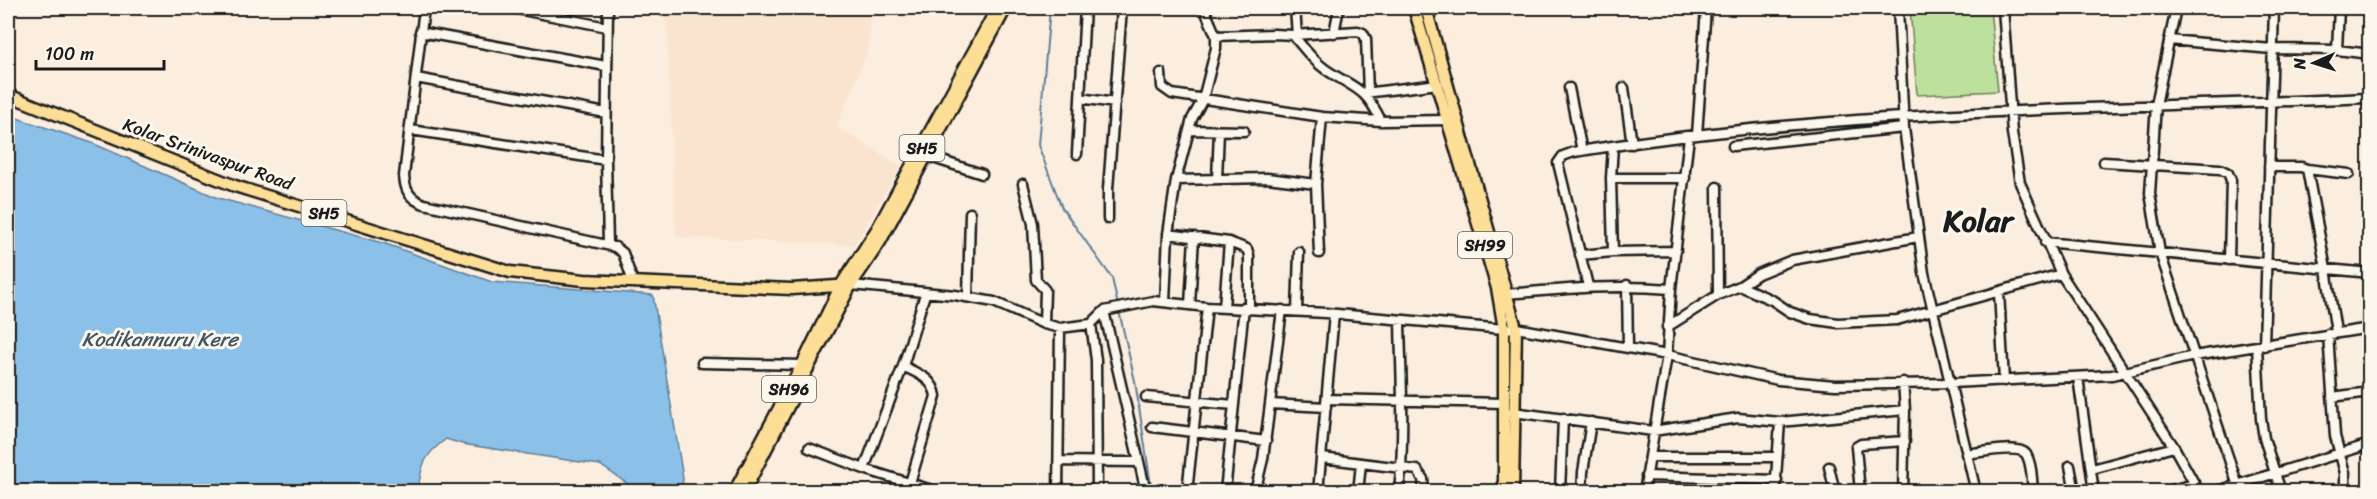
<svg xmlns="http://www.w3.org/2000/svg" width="2377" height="499" font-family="Sriracha,sans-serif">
<rect width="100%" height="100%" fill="#fbeedf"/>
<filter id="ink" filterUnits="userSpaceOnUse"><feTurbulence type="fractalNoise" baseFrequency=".0167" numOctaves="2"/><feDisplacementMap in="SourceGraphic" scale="12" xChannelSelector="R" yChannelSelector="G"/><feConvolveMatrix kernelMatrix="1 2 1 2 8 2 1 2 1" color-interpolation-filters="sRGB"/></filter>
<g filter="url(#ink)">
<!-- built -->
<path fill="#fbe4cf" d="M662 8H871L868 50 837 127 901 166 854 245 676 237 667 28Z"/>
<!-- green -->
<path fill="#bce19c" stroke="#6c7e5c" stroke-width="1.5" d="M1910 8H1990L1998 91 1917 95Z"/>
<!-- water -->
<path fill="#8bc0e8" stroke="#5f7e96" stroke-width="1.5" d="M8 115 92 143 218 198 386 244 492 282 653 295 683 478 682 491H638L600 465 462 444 446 439C424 455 421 465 418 491H8Z"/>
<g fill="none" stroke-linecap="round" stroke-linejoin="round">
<!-- stream -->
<path stroke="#5f7e96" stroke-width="2" d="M1050 8 1038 145 1062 208 1112 278 1118 306
M1119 311 1135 381 1152 492"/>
<!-- minor casing -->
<g stroke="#1c1c1c" stroke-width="13">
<path id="minor" d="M424 8 404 176C405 191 410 199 424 204L615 247 623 253 633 282
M512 8 607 27
M608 8 606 160 608 244
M1295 8 1297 35
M1898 8 1904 128 1924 273 1976 492
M2003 8 2012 133 2020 183 2061 274 2174 447 2199 492
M2176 8 2156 105 2150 193 2160 253 2240 492
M420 32 606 66
M1334 33 1339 8
M1293 35 1358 31 1363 33 1366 39 1368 93
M1216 36 1274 34 1293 35C1303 47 1312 60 1325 69 1354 89 1365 86 1381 121
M2169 40 2272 49 2337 50 2370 54
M2337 50 2339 8
M1161 73 1162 87 1172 94 1322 117 1381 121 1449 120
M416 78 606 113
M1569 88 1582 151
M1624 88 1632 144
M1365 93 1438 84
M1080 98 1115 103
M411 130 606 160
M1189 130 1244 131
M1697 135 1706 8
M1733 146 1904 128
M1077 154 1085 8
M927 156 982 174
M2104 162 2220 169 2228 173 2231 180 2229 260
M2269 167H2301L2307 169 2326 269 2336 332
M2307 169 2349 174
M1611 178H1685
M1217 179 1219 131
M1176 180 1267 178 1316 184
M1023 184 1033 224 1036 280 1045 290 1044 324
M1717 187 1718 295
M1108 219V189L1122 8
M1168 234 1229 242 1247 249 1249 255V308
M2045 242 2370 273
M1613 252 1611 178 1613 146
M1319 253 1316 184 1322 117
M1580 255 1613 252 1676 251
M851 285 955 295 994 302 1044 324 1060 328 1091 324 1104 311 1153 301 1207 307 1326 313 1504 329 1516 328 1667 355 1778 380 1835 385 1951 383 2112 375 2194 356 2370 328
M1627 285 1628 348
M1588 286 1558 163 1563 156 1574 152C1837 109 2104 109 2370 98
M1740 286 1772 300 1790 312 1810 319 1838 323 1897 320 2061 274
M1999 292 2004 381
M1507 294C1564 289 1613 284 1671 289
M968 297 970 213
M1165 302 1168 234 1176 180 1192 119 1203 99 1216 48V36L1204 8
M1190 305 1194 237
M1224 307 1229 242
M1104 311 1146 492
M1297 311 1299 252
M1091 324 1096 360 1097 492
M1667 327 1718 295 1740 286 1758 274 1792 260 1918 237
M2328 334 2335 436 2345 473V492
M2264 346 2274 8
M2257 347 2261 419 2264 438 2281 492
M702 363 802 365
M903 366C918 374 933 378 936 396L910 483
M2078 377 2094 492
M1903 382 1905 410 1903 492
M1146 397 1234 405
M2332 397 2370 392
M1327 399 1504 403
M1270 404 1326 407
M1513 412 1653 431 1738 418 1780 422 1775 492
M1780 422 1905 410
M1152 427 1266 441
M809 448 864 469 938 492
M1966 454C1978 453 2018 444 2026 454 2032 464 2032 480 2033 492
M1651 457H1776
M1322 458 1417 470 1423 479 1424 489
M1059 461 1139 462
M2070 466 2075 492
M1829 467 1835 492
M864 469 903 366 925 294
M2092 469 2174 447
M1646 476 1777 480
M1058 492 1060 328
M1187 492 1207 307
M1225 492 1244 307
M1255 492 1263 459 1282 310
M1318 492 1334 314
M1358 492 1361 464
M1399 492C1405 435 1401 377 1400 320
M1560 492 1563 418
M1582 492 1583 472 1591 422
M1644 492 1667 355 1671 289 1689 137
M1860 492 1856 447 1861 444 1905 441
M2163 492 2194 484
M2214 492 2370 444"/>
</g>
<!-- major casing -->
<g stroke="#1c1c1c" stroke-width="15">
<path id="major" d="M1414 8 1497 288 1504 329V492
M1426 8 1516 328 1513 492
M8 95 235 186 510 272 584 280 792 289 851 285
M734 492 802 365 841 285 877 229 997 8
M744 492 851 285 880 242 1006 8"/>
</g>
<!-- minor -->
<use href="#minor" stroke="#fbf7ec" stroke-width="8"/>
<!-- major -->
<use href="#major" stroke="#fdde96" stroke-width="10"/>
</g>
</g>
<g text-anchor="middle" stroke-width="6" stroke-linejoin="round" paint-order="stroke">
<!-- shield labels -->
<g fill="#fbf7ec" stroke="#5f5e5a" stroke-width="1.5">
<rect x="899.5" y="135" width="45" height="26" rx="4.5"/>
<rect x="301.5" y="200" width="45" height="26" rx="4.5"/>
<rect x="1458" y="232" width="54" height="26" rx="4.5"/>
<rect x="762" y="376" width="54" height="26" rx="4.5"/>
</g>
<g font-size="16" font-weight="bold" fill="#1c1c1c">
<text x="922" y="154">SH5</text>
<text x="324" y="219">SH5</text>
<text x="1485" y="251">SH99</text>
<text x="789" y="395">SH96</text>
</g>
<!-- street labels -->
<g font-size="18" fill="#1c1c1c" stroke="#fbf7ec">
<text transform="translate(208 154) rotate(20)" y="6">Kolar Srinivaspur Road</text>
</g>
<!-- water labels -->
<g font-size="20" font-style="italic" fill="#435563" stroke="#fbf7ec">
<text x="160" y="346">Kodikannuru Kere</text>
</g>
<!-- town labels -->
<g font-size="30" font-weight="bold" fill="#1c1c1c" stroke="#fbf7ec">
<text x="1978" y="231">Kolar</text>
</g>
</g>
<!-- margin -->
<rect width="2377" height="499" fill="none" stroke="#fbf7ec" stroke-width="30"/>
<rect x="15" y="15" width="2347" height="469" fill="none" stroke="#1c1c1c" stroke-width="2" filter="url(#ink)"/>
<!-- north arrow -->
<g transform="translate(2314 63) rotate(267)" stroke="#fbf7ec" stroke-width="4.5" paint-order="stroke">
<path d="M0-4.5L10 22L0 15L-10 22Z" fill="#1c1c1c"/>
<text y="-9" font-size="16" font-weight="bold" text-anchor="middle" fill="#1c1c1c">N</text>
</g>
<!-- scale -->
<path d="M36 60v9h128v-9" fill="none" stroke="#1c1c1c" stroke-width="3"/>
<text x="45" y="60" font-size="18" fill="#1c1c1c" stroke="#fbf7ec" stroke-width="4.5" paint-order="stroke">100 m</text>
</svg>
